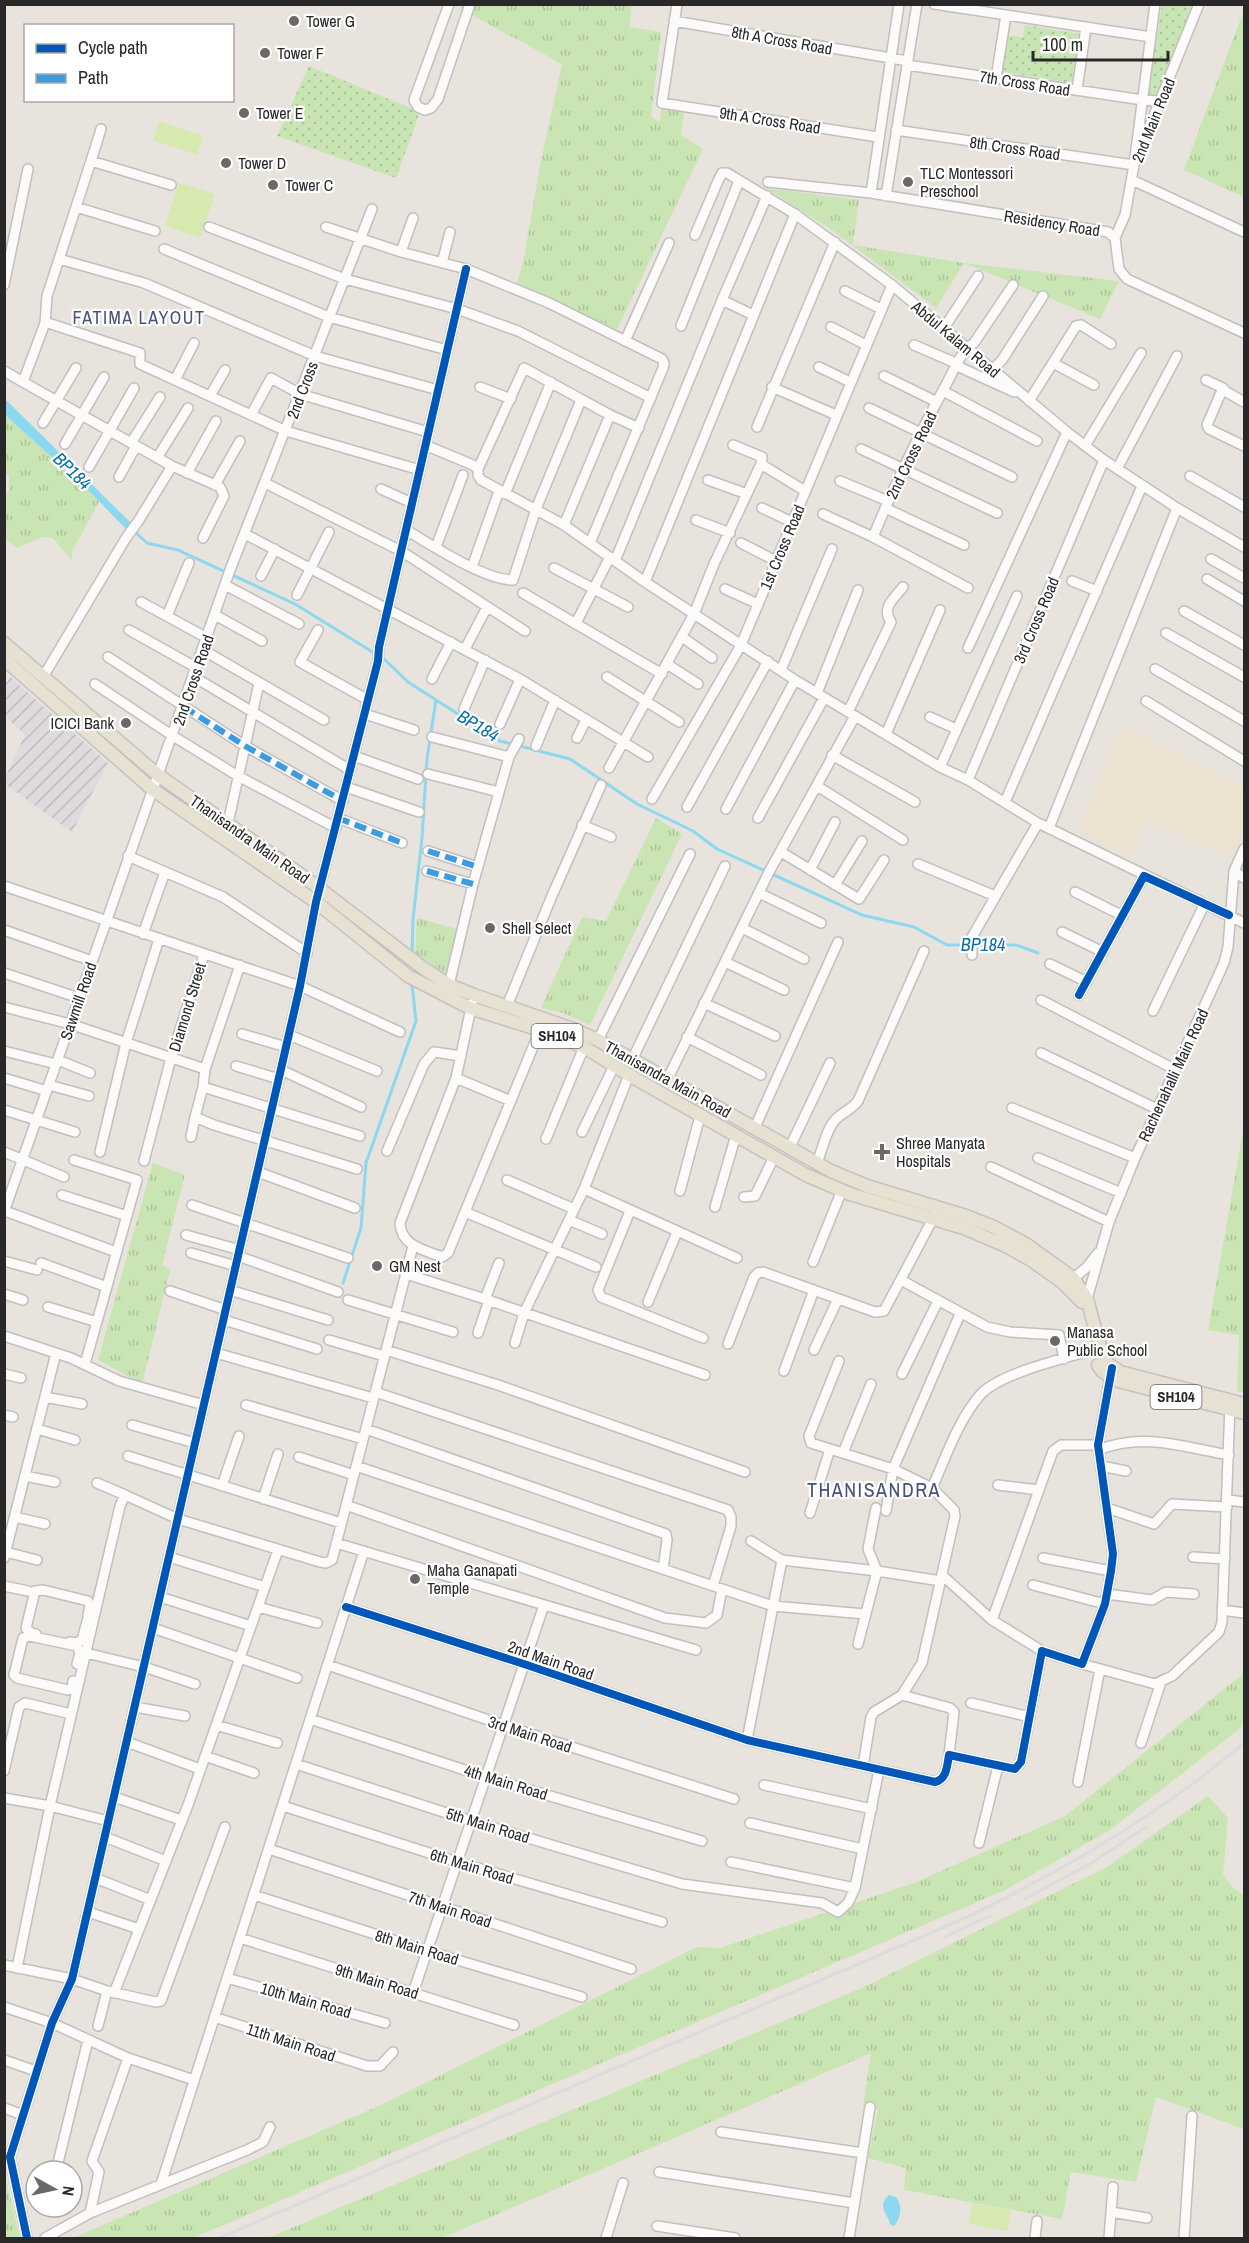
<svg xmlns="http://www.w3.org/2000/svg" width="1249" height="2243" font-family="'Archivo Narrow',sans-serif">
<defs>
<pattern id="industrial-furrows" width="10" height="10" patternUnits="userSpaceOnUse" patternTransform="scale(1.5)"><rect width="10" height="10" fill="#dedadd"/><path d="M-1 1l2-2M0 10L10 0M9 11l2-2" fill="none" stroke="#bebbbe"/></pattern>
<pattern id="grass-tufts" width="24" height="20" patternUnits="userSpaceOnUse" patternTransform="scale(1.5)"><rect width="24" height="20" fill="#c9e5b3"/><path d="M3 7l-1-3M5 7V3M7 7l1-3M15 17l-1-3M17 17v-4M19 17l1-3" fill="none" stroke="#adc49a"/></pattern>
<pattern id="park-dots" width="8" height="8" patternUnits="userSpaceOnUse" patternTransform="scale(1.5)"><rect width="8" height="8" fill="#c9e5b3"/><path d="M2 2h.1M6 6h.1" fill="none" stroke="#adc49a" stroke-width="1.8" stroke-linecap="round"/></pattern>
</defs>
<rect width="100%" height="100%" fill="#e8e3dd"/>
<!-- industrial -->
<path fill="url(#industrial-furrows)" d="M10 677 108 763 72 832 5 784V778L25 735 5 716V685Z"/>
<!-- education -->
<path fill="#ece2d0" d="M1123 725 1244 786V831L1231 858 1146 821 1129 857 1077 831Z"/>
<!-- grass -->
<path fill="url(#grass-tufts)" d="M462 4 632 5 629 27 661 32 651 117 660 122 662 106 684 110 681 135 703 149 617 329 517 284 524 257 541 161 562 64 461 9Z
M1244 10V197L1184 170Z
M766 188 859 200 853 245 964 263 1119 281 1100 319 964 263 936 308 832 230Z
M5 415 84 486 99 502 72 551V561L53 538 42 537 18 548 5 539V499L9 490V475L5 472Z
M656 818 682 834 590 1025 563 1013 541 1008 582 917 606 921Z
M417 918 457 929 447 975 415 953Z
M1244 1125V1392L1237 1391 1239 1335 1208 1330Z
M153 1163 185 1175 162 1265 170 1270 142 1384 98 1360Z
M1244 1673V1725L1110 1830 1005 1890 193 2238H73L381 2105 697 1947 720 1948 914 1883 1065 1816Z
M1208 1796 1228 1818 1223 1874 1232 1887 1244 1895V2129L1156 2097 1136 2182 1071 2172 1062 2219 904 2190 906 2168 868 2158 878 2109 863 2106 871 2053 442 2238H268L864 1987 1107 1867Z
M4 2172 20 2238H5Z"/>
<!-- park -->
<path fill="url(#park-dots)" d="M1162 5H1192L1157 98 1153 99 1147 96Z
M1025 25 1080 34 1073 83 1002 72 1007 35 1023 37Z
M309 66 420 112 396 178 277 136Z"/>
<!-- pitch -->
<path fill="#d6eab0" d="M159 121 203 136 197 155 153 140Z
M179 183 215 194 200 238 165 226Z
M972 2203 1011 2210 1008 2231 969 2224Z"/>
<!-- water -->
<path fill="#8bd8ef" d="M4 398 130 522 126 529 84 486 5 415Z
M889 2195 896 2197C903 2206 901 2218 894 2226L890 2224C888 2213 876 2207 889 2195Z"/>
<g fill="none" stroke-linecap="round" stroke-linejoin="round">
<!-- stream -->
<path stroke="#8bd8ef" stroke-width="3" d="M133 530 147 543 178 550 295 604 384 659 408 682 500 741 570 759 637 804 693 831 717 849 862 915 914 927 947 945H1016L1038 953
M412 954 413 919 422 838 427 759 436 700
M343 1283 361 1228 366 1163 416 1021 412 984"/>
<!-- minor casing -->
<g stroke="#c1bfbf" stroke-width="12">
<path id="minor" d="M449 4 414 100 418 107 425 110 431 108 438 99 470 4
M677 4 662 103 878 137
M934 4 1151 37
M674 21 908 61
M907 65 1143 100 1160 101
M996 78 1006 15
M1077 90 1086 27
M896 130 1134 165 1155 4
M91 161 101 129
M1132 180 1244 232
M768 182 871 193 1108 232 1115 238 1119 269 1127 279 1244 333
M871 193 899 4
M886 196 917 4
M76 207 155 231
M209 227 345 279 457 309 518 331 651 398
M326 227 401 252 466 269 549 303 662 359 664 363 663 368 590 543
M695 235 718 181 722 173H727L795 214 892 285 1067 432 1104 460 1177 508 1244 547
M1115 238 1125 215 1134 165 1199 4
M164 249 329 317 447 350
M401 252 413 218
M59 259 144 283 315 356 438 390
M442 263 450 232
M4 285 28 169
M845 291 881 309
M722 300 753 315
M45 322 140 353V364L286 431 420 470
M681 326 739 181
M831 327 866 345
M944 328 978 276
M625 341 669 243
M914 345 958 364
M1053 363 1094 385
M957 366 1014 392
M819 367 850 382
M993 369 1002 360 1043 296
M4 371 23 382
M884 376 937 402
M175 380 194 343
M1206 380 1223 388 1207 425 1209 429 1244 446
M480 387 511 399
M772 387 836 415
M1223 390 1244 402
M943 391 1037 441
M210 396 225 370
M1029 401 1076 326 1081 325 1111 344
M869 408 1012 477
M251 415 271 378 300 394 428 432
M43 423 76 368
M757 427 835 242
M131 443 160 397
M65 444 104 377
M425 445 473 465 478 469V475L481 480 564 525 645 582 795 680 940 767 968 780 1038 823 1244 923
M1085 446 1141 353
M861 449 997 513
M157 458 188 408
M761 464 805 491
M172 466 220 487 224 496 203 538
M89 467 134 388
M478 469 524 368 610 415 639 428
M1117 469 1177 356
M187 473 216 421
M1190 476 1244 507
M119 477 136 446
M708 480 747 494
M840 481 888 501
M265 483 401 551 525 631
M215 485 240 441
M381 489 412 503
M505 494 551 382
M762 508 792 522
M885 508 964 545
M823 514 873 537 968 588
M696 520 730 533
M564 525 610 415
M406 530C432 545 484 580 513 580L536 509 581 400
M245 534 520 679 648 757
M873 537C895 484 920 432 948 381 955 368 961 351 974 343L1013 285
M741 543 776 561
M436 547 463 475
M1211 559 1244 578
M615 561 722 300 767 196
M472 567 499 491
M554 568 628 607
M261 576 275 549
M1207 579 1244 601
M1072 581 1097 591
M645 582 795 214
M225 585 299 624
M725 589 758 604
M523 593 662 674
M297 595 329 532
M141 602 207 638
M1184 611 1244 645
M215 615 262 641
M167 616 189 563
M576 623 610 557
M129 630 197 668
M318 630 300 662 368 700
M1166 633 1244 677
M682 637 712 658
M968 648 1067 432
M465 649 487 607
M203 650 324 720
M108 657 245 746 343 801
M667 664 698 684
M1155 669 1244 721
M781 670 832 549
M43 677 126 538 139 520 172 466 23 382 45 323 47 296 91 161 171 185
M194 677 350 770
M607 677 679 722
M432 679 451 642
M95 684 173 736 238 776 336 828
M817 693 858 590
M1146 701 1244 761
M464 709 485 660
M848 712 891 622C881 607 894 599 903 587
M365 714 414 730
M930 717 956 729
M500 724 520 679
M886 734 940 610
M432 737 509 757
M577 738 586 720
M536 746 555 700
M832 755 915 802
M354 756 418 779
M940 767 1017 596
M609 768 694 614 714 564 761 464 762 457 733 445
M428 774 499 792
M968 780 1104 460
M817 786 903 840
M346 787 419 812
M652 799 741 645 892 285
M1005 802 1142 486
M687 807 768 661
M726 809 795 680
M338 818 402 843
M758 818 824 698
M228 823 259 683
M582 825 611 837
M1049 828 1177 508
M428 851 478 867
M781 852 859 899 884 860
M128 856 223 897 307 953
M918 864 995 896
M810 870 835 822
M427 871 473 884
M1234 871 1244 878
M835 885 862 841
M4 886 300 986 400 1032
M1075 892 1123 916
M759 893 821 923
M742 928 804 959
M4 930 92 961
M1062 932 1103 952
M143 934 165 872
M972 955V937L1038 823
M725 962 784 990
M1050 964 1087 982
M240 965 205 1069 203 1087 195 1117 214 1125 357 1169
M4 973 79 998
M449 985 473 884 509 757 519 739
M1079 995 1144 876
M1041 1000 1174 1069
M472 1003 456 1078 400 1223C401 1246 424 1250 442 1257L448 1253 540 1030
M704 1003 775 1036
M507 1006 551 898 601 785
M4 1007 70 1024 205 1069
M1153 1011 1204 905
M242 1034 286 1047
M289 1035 377 1071
M687 1037 761 1075
M598 1040 690 854
M4 1051 56 1064
M1041 1053 1157 1109
M633 1058 725 866
M58 1060 90 1073
M236 1066 279 1079
M281 1070 361 1107
M4 1078 47 1091
M456 1078 511 1101
M667 1080 769 872 855 716
M49 1085 89 1096
M203 1087 360 1136
M1012 1108 1135 1158
M4 1110 75 1132
M755 1127 838 942
M582 1132 614 1066
M191 1137 195 1117
M546 1139 584 1047
M789 1149 830 1063
M387 1151 424 1064 434 1052 461 1056
M4 1152 64 1177
M100 1152 126 1043 159 939
M1038 1158 1121 1193
M74 1160 137 1180 85 1364
M144 1161 171 1058 204 954
M817 1163C822 1151 826 1129 836 1119 843 1112 851 1110 858 1101L924 951
M991 1167 1109 1222
M258 1172 355 1208
M507 1180 574 1209
M584 1189 737 1258
M680 1191 700 1116
M62 1195 127 1216
M744 1197 755 1196 774 1157
M192 1205 348 1258
M715 1207 736 1135
M5 1211 116 1252
M630 1211 598 1290 601 1297 703 1338
M4 1212 230 570 372 209
M465 1212 596 1267
M569 1220 602 1234
M186 1235 240 1250
M191 1253 236 1266
M238 1256 338 1292
M4 1261 37 1270
M813 1262 842 1190
M41 1263 107 1287
M406 1274 485 1299 705 1375
M901 1280 987 1327 1010 1332 1059 1335 1064 1359
M1070 1281 1086 1268 1098 1253
M230 1290 328 1320
M170 1291 226 1310
M4 1294 23 1300
M485 1299 499 1263
M348 1300 453 1332
M1085 1301 1087 1299 1109 1222 1135 1158 1224 963 1228 947 1234 871 1244 849
M648 1302 677 1232
M48 1307 97 1322
M224 1320 317 1349
M478 1333 489 1300
M4 1336 71 1358 119 1381 204 1405
M329 1340 384 1356
M515 1343 524 1313 584 1189 629 1075
M728 1344 754 1277 758 1273 763 1272 875 1312 884 1311 936 1213
M386 1350 498 1385 745 1472
M814 1350 838 1299
M216 1353 373 1398
M839 1361 809 1436 811 1443 893 1469 932 1488
M784 1371 814 1290
M4 1374 21 1378
M902 1374 938 1301
M375 1392 728 1510 731 1517V1526L713 1586
M45 1397 82 1404
M246 1405 363 1439
M4 1415 13 1417
M132 1425 195 1443
M37 1429 75 1440
M366 1429 666 1534 667 1540 663 1569
M1099 1450C1142 1432 1184 1447 1229 1455
M843 1453 871 1384
M128 1456 341 1523
M299 1457 354 1475
M356 1466 773 1606 865 1614
M1101 1466 1126 1471
M25 1476 55 1482
M97 1483 125 1495
M998 1485 1039 1490
M222 1486 239 1436
M263 1499 278 1454
M1228 1500 1244 1502
M346 1505 665 1618 706 1623 717 1615 722 1589
M1107 1508 1154 1524 1172 1504 1227 1507
M886 1511 893 1469 960 1314
M810 1513 830 1449
M15 1517 45 1524
M751 1541 782 1560
M336 1543 696 1650
M6 1552 37 1560
M169 1557 265 1587
M1193 1557 1225 1559
M4 1558 56 1353
M1043 1558 1111 1571
M942 1575 992 1620 1042 1651
M1033 1585 1105 1604
M4 1586 28 1591
M1107 1594 1152 1600 1166 1592 1194 1594
M160 1597 251 1626
M258 1607 317 1623
M346 1607 524 1664 747 1740 935 1782C947 1779 947 1766 949 1755L1015 1769 1021 1762 1042 1651 1082 1664 1105 1604 1111 1571 1113 1554 1098 1445 1111 1371
M1222 1610 1244 1613
M992 1620 1053 1451 1061 1445H1098
M153 1628 297 1678
M36 1634 31 1633 26 1628 35 1591 43 1590 88 1601 90 1606 88 1614
M70 1642 76 1643 82 1640 89 1614
M858 1644 877 1571 941 1581
M86 1653 144 1667 195 1684
M1082 1664 1155 1684 1172 1676 1219 1632 1222 1622 1230 1404
M328 1665 503 1725 734 1799
M76 1682 73 1681 72 1688 68 1690 17 1678 14 1675 23 1638 29 1636 77 1646 80 1653 77 1664
M902 1695 950 1708 954 1712 949 1755
M971 1703 1030 1717
M135 1707 185 1716
M310 1719 486 1777 702 1841
M216 1725 277 1743
M747 1740 782 1560 877 1571 868 1549 876 1508
M127 1742 200 1769
M1141 1743 1161 1682
M205 1756 254 1773
M296 1764 471 1821 682 1884 822 1903 838 1912 848 1903 855 1888 879 1770
M863 1766 871 1717 874 1712 902 1695 922 1663 955 1516 954 1510 932 1488C946 1457 958 1420 981 1394 1002 1372 1070 1357 1100 1348
M4 1771 19 1707 25 1703 71 1714
M1078 1782 1100 1669
M764 1785 872 1809
M114 1797 181 1820
M4 1798 50 1806 108 1821
M283 1806 457 1862 662 1922
M750 1823 863 1849
M105 1837 166 1861
M979 1843 998 1766
M269 1849 631 1969
M731 1862 855 1888
M95 1878 151 1900
M254 1895 427 1951 582 1997
M88 1912 139 1929
M240 1938 514 2025
M4 1965 72 1979 107 1991 156 2002 161 2001 225 1827
M17 1968 50 1806 120 1506 125 1495 178 1519 320 1562 326 1563 332 1560 413 1246
M227 1978 385 2023
M114 1993 188 1805 278 1550
M413 1993 544 1605
M4 2007 52 2023 128 2058 194 2080
M214 2017 367 2066H380L393 2052
M98 2026 107 1991
M4 2060 36 2071
M4 2108 23 2115
M721 2132 863 2153
M56 2171 88 2040
M659 2172 854 2203
M161 2184 364 1551
M1111 2212 1147 2218
M90 2213 99 2172 92 2161 128 2058
M657 2226 735 2238
M27 2238 10 2157 52 2023 72 1979 300 986 316 902 378 661 379 647 466 269
M45 2238 90 2213 247 2150 263 2142 270 2127
M606 2238 623 2183
M849 2238 870 2107
M1035 2238 1037 2221
M1109 2238 1113 2187
M1184 2238 1192 2116"/>
</g>
<!-- major casing -->
<g stroke="#c4c2c0" stroke-width="15">
<path id="major" d="M4 643 158 775 307 879 423 968 449 985 474 995 573 1029 598 1040 831 1171 867 1186 966 1216 994 1227 1026 1244 1073 1278 1087 1299 1104 1361 1120 1372 1244 1404
M4 659 152 789 316 902 408 976 470 1008 540 1030 584 1047 629 1075 806 1175 850 1194 964 1228 1004 1245 1031 1260 1062 1282 1082 1302
M1098 1365 1102 1371 1118 1381 1244 1413"/>
</g>
<!-- minor -->
<use href="#minor" stroke="#fcfbfa" stroke-width="9"/>
<!-- major -->
<use href="#major" stroke="#e7e1d1" stroke-width="12"/>
<!-- rail -->
<path stroke="#dcdcde" stroke-width="3" d="M1025 1899 1093 1862 1146 1827
M944 1937 990 1916
M219 2238 954 1923C1058 1874 1157 1817 1244 1743"/>
<!-- quiet -->
<path stroke="#3d9ce0" stroke-width="6" stroke-dasharray="12 6" stroke-linecap="butt" d="M184 707 245 746 343 801
M338 818 402 843
M428 851 478 867
M427 871 473 884"/>
<!-- cycleway casing -->
<g stroke="#fff" stroke-width="11">
<path id="cycleway" d="M1079 995 1144 876 1229 915
M346 1607 524 1664 747 1740 935 1782C947 1779 947 1766 949 1755L1015 1769 1021 1762 1042 1651 1082 1664 1105 1604 1111 1571 1113 1554 1098 1445 1112 1368
M27 2238 10 2157 52 2023 72 1979 300 986 316 902 378 661 379 647 466 269"/>
</g>
<!-- cycleway -->
<use href="#cycleway" stroke="#0057b8" stroke-width="8"/>
</g>
<!-- markers -->
<g fill="#6b6967" stroke="#fff" stroke-width="2">
<circle cx="294" cy="21" r="6"/>
<circle cx="265" cy="53" r="6"/>
<circle cx="244" cy="113" r="6"/>
<circle cx="226" cy="163" r="6"/>
<circle cx="908" cy="182" r="6"/>
<circle cx="273" cy="185" r="6"/>
<circle cx="126" cy="723" r="6"/>
<circle cx="490" cy="928" r="6"/>
<path d="M879 1143h6v6h6v6h-6v6h-6v-6h-6v-6h6z"/>
<circle cx="377" cy="1266" r="6"/>
<circle cx="1055" cy="1341" r="6"/>
<circle cx="415" cy="1579" r="6"/>
</g>
<g text-anchor="middle" stroke-width="4.5" stroke-linejoin="round" paint-order="stroke">
<!-- shield labels -->
<g fill="#fff" stroke="#686868" stroke-width="1.5">
<rect x="531.5" y="1024" width="51" height="24" rx="4.5"/>
<rect x="1150.5" y="1385" width="51" height="24" rx="4.5"/>
</g>
<g font-size="15" font-weight="bold" fill="#282828">
<text x="557" y="1041">SH104</text>
<text x="1176" y="1402">SH104</text>
</g>
<!-- poi labels -->
<g font-size="16" fill="#282828" stroke="#fff" text-anchor="start">
<text x="306" y="27">Tower G</text>
<text x="277" y="59">Tower F</text>
<text x="256" y="119">Tower E</text>
<text x="238" y="169">Tower D</text>
<text x="920" y="179">TLC Montessori<tspan x="920" dy="18">Preschool</tspan></text>
<text x="285" y="191">Tower C</text>
<text x="114" y="729" text-anchor="end">ICICI Bank</text>
<text x="502" y="934">Shell Select</text>
<text x="896" y="1149">Shree Manyata<tspan x="896" dy="18">Hospitals</tspan></text>
<text x="389" y="1272">GM Nest</text>
<text x="1067" y="1338">Manasa<tspan x="1067" dy="18">Public School</tspan></text>
<text x="427" y="1576">Maha Ganapati<tspan x="427" dy="18">Temple</tspan></text>
</g>
<!-- street labels -->
<g font-size="16" fill="#282828" stroke="#fff">
<text transform="translate(782 40) rotate(10)" y="6">8th A Cross Road</text>
<text transform="translate(1025 83) rotate(9)" y="6">7th Cross Road</text>
<text transform="translate(770 120) rotate(9)" y="6">9th A Cross Road</text>
<text transform="translate(1153 120) rotate(-68)" y="6">2nd Main Road</text>
<text transform="translate(1015 148) rotate(8)" y="6">8th Cross Road</text>
<text transform="translate(1052 223) rotate(9)" y="6">Residency Road</text>
<text transform="translate(956 339) rotate(40)" y="6">Abdul Kalam Road</text>
<text transform="translate(302 390) rotate(-69)" y="6">2nd Cross</text>
<text transform="translate(911 455) rotate(-64)" y="6">2nd Cross Road</text>
<text transform="translate(782 547) rotate(-67)" y="6">1st Cross Road</text>
<text transform="translate(1036 620) rotate(-67)" y="6">3rd Cross Road</text>
<text transform="translate(193 680) rotate(-71)" y="6">2nd Cross Road</text>
<text transform="translate(250 839) rotate(35)" y="6">Thanisandra Main Road</text>
<text transform="translate(78 1001) rotate(-71)" y="6">Sawmill Road</text>
<text transform="translate(187 1007) rotate(-73)" y="6">Diamond Street</text>
<text transform="translate(1173 1075) rotate(-65)" y="6">Rachenahalli Main Road</text>
<text transform="translate(668 1079) rotate(29)" y="6">Thanisandra Main Road</text>
<text transform="translate(551 1660) rotate(19)" y="6">2nd Main Road</text>
<text transform="translate(530 1734) rotate(18)" y="6">3rd Main Road</text>
<text transform="translate(506 1782) rotate(17)" y="6">4th Main Road</text>
<text transform="translate(488 1825) rotate(17)" y="6">5th Main Road</text>
<text transform="translate(472 1866) rotate(17)" y="6">6th Main Road</text>
<text transform="translate(450 1909) rotate(18)" y="6">7th Main Road</text>
<text transform="translate(417 1947) rotate(17)" y="6">8th Main Road</text>
<text transform="translate(377 1981) rotate(17)" y="6">9th Main Road</text>
<text transform="translate(306 2000) rotate(16)" y="6">10th Main Road</text>
<text transform="translate(291 2042) rotate(18)" y="6">11th Main Road</text>
</g>
<!-- neighbourhood labels -->
<g font-size="18" letter-spacing="1.5" fill="#46517c" stroke="#fff">
<text x="139" y="324">FATIMA LAYOUT</text>
</g>
<!-- water labels -->
<g font-size="18" font-style="italic" fill="#046ea1" stroke="#fff">
<text transform="translate(72 471) rotate(44)" y="6">BP184</text>
<text transform="translate(478 726) rotate(31)" y="6">BP184</text>
<text x="983" y="951">BP184</text>
</g>
<!-- quarter labels -->
<g font-size="20" letter-spacing="1.5" fill="#46517c" stroke="#fff">
<text x="874" y="1497">THANISANDRA</text>
</g>
</g>
<!-- border -->
<rect width="1249" height="2243" fill="none" stroke="#282828" stroke-width="12"/>
<!-- legend -->
<rect x="24" y="24" width="210" height="78" fill="#ffffff" stroke="#a9a9a9" stroke-width="1.5"/>
<rect x="36" y="44" width="30" height="9" fill="#0057b8" stroke="#a9a9a9" stroke-width="1.5"/>
<text x="78" y="54" font-size="18" fill="#282828">Cycle path</text>
<rect x="36" y="74" width="30" height="9" fill="#3d9ce0" stroke="#a9a9a9" stroke-width="1.5"/>
<text x="78" y="84" font-size="18" fill="#282828">Path</text>
<!-- north arrow -->
<g transform="translate(54 2189) rotate(98)"><circle r="28" fill="#ffffff" stroke="#a9a9a9" stroke-width="1.5"/>
<path d="M0-4.5L10 22L0 15L-10 22Z" fill="#6b6967"/>
<text y="-9" font-size="16" font-weight="bold" text-anchor="middle" fill="#282828">N</text>
</g>
<!-- scale -->
<path d="M1033 51v9h135v-9" fill="none" stroke="#282828" stroke-width="3"/>
<text x="1042" y="51" font-size="18" fill="#282828" stroke="#ffffff" stroke-width="4.5" paint-order="stroke">100 m</text>
</svg>
